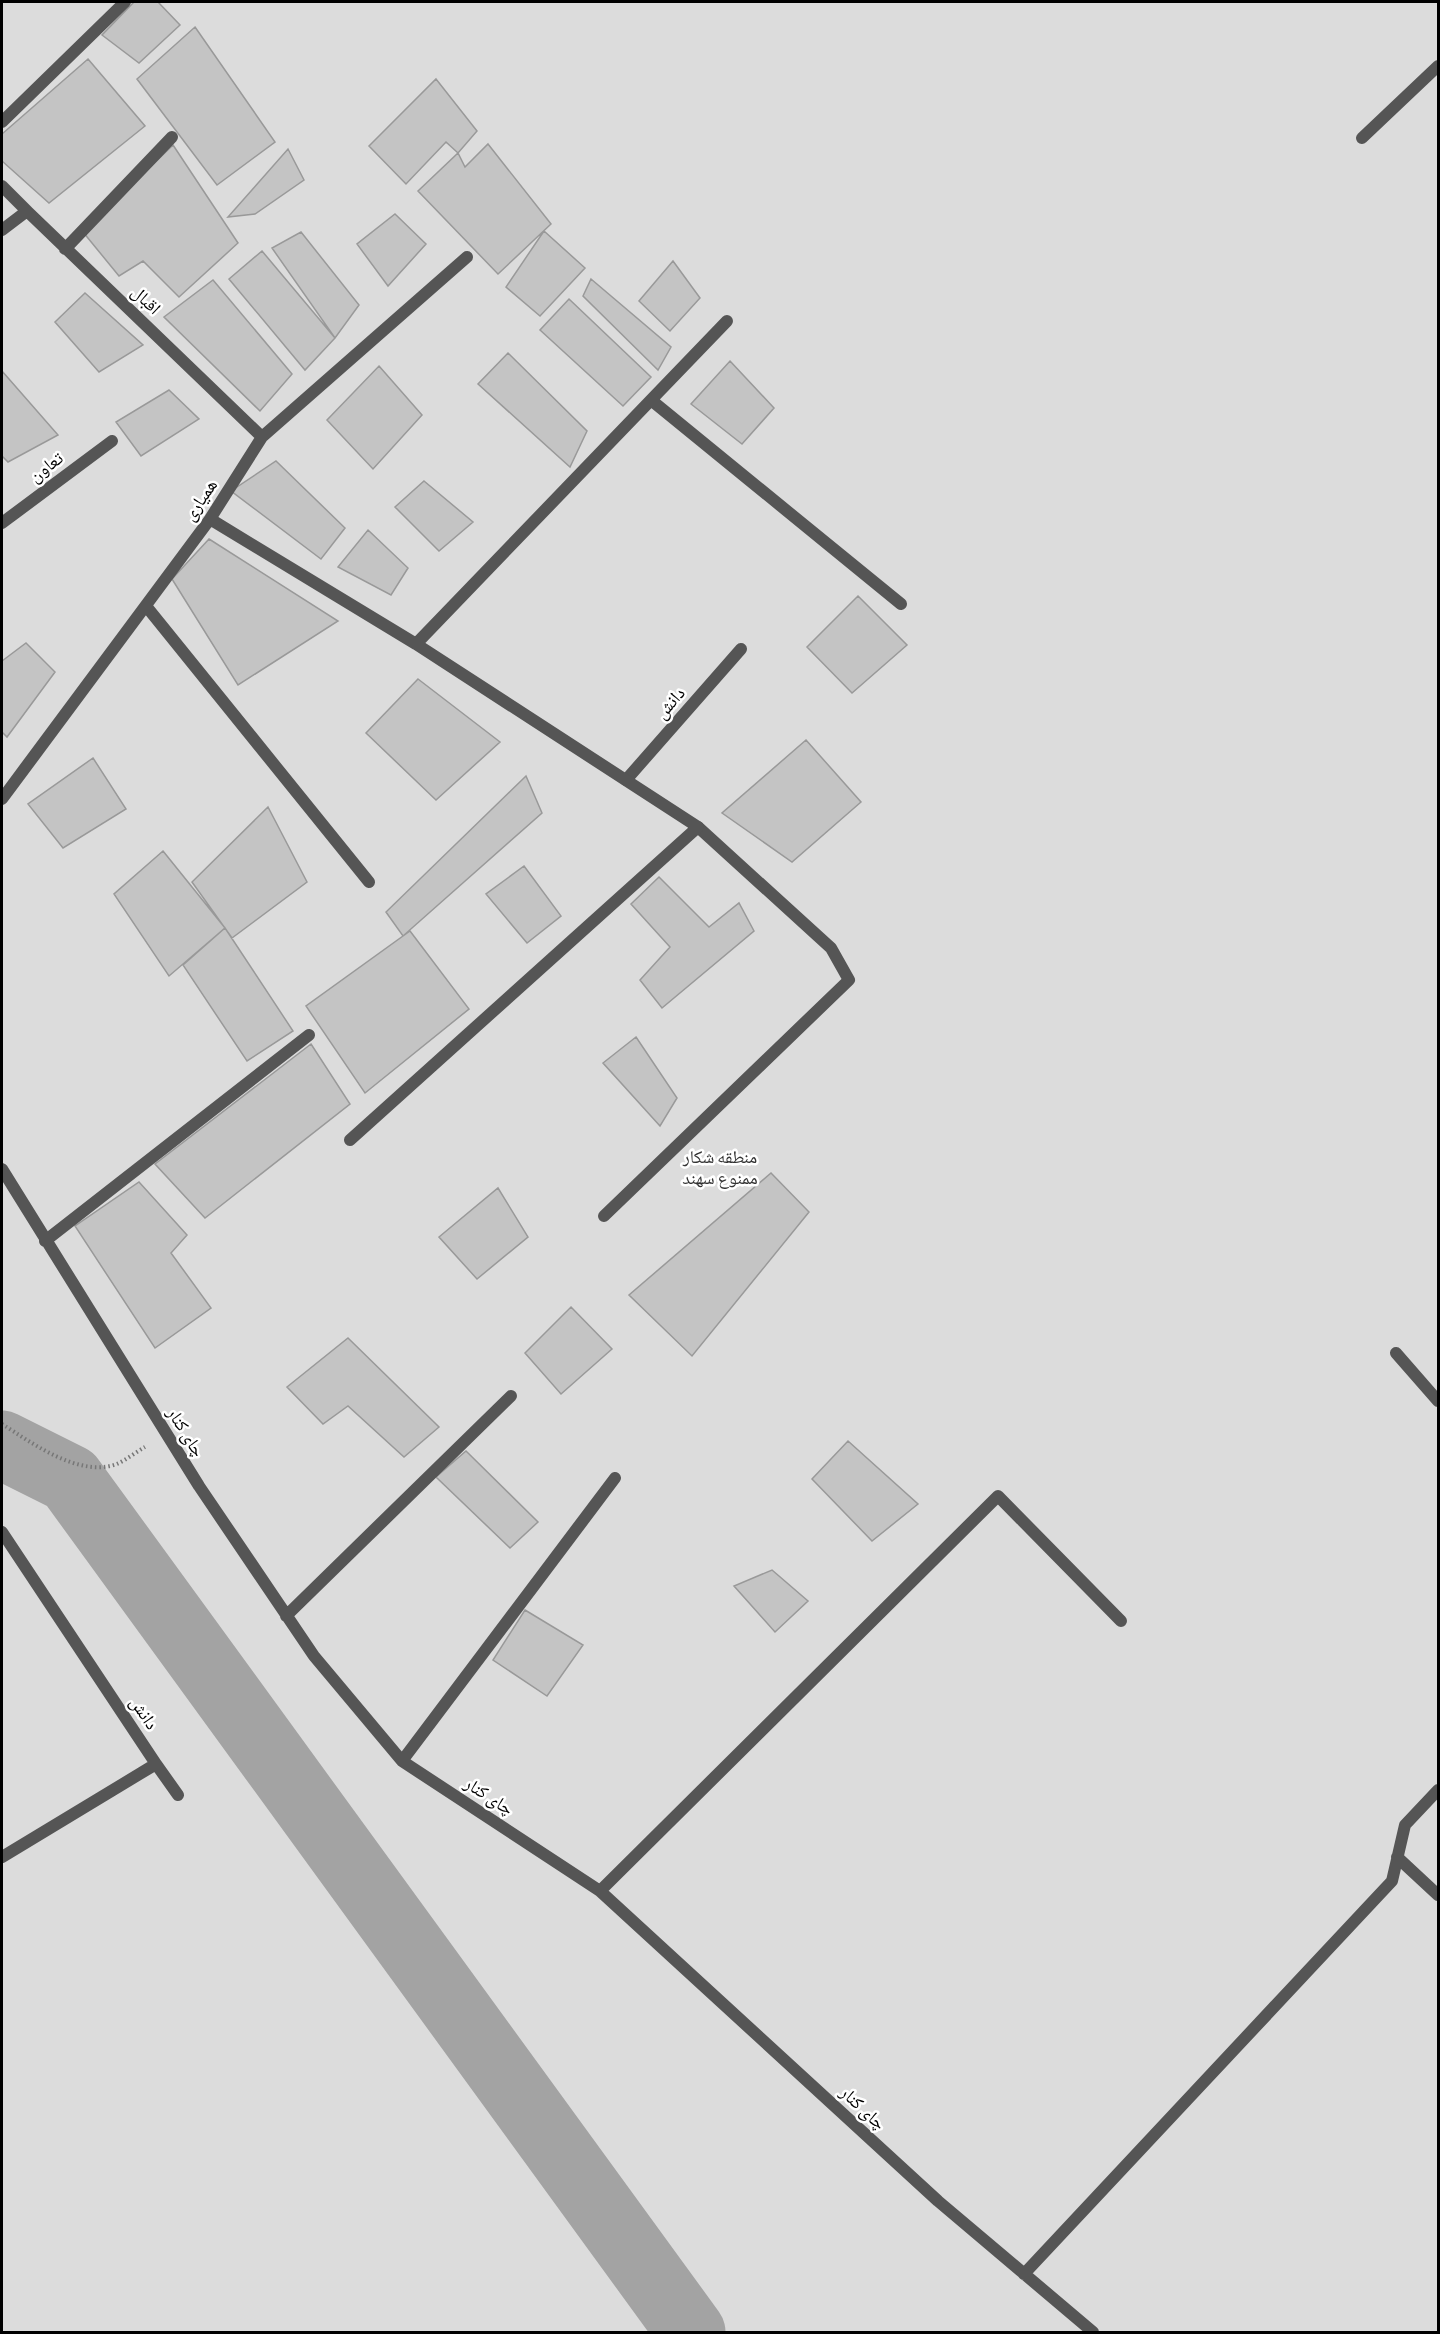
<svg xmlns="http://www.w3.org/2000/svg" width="1440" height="2334" font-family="'Alegreya Sans','Noto Naskh Arabic',sans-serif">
<rect width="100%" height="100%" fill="#fff"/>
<!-- green -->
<path fill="#dcdcdc" d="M2 2H1438V2332H2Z"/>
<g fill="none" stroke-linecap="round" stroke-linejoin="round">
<!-- river -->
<path stroke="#a3a3a3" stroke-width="69" d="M2 1445 70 1479 691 2332"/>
</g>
<!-- building -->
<path fill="#c4c4c4" stroke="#999" stroke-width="1.5" d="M134 2H158L180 25 139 63 102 35Z
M195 27 275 142 217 185 137 79Z
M88 59 145 126 49 203 2 161V134Z
M436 79 477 131 458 153 446 142 406 184 369 146Z
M488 144 551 224 498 274 418 191 458 153 465 167Z
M173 145 238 243 179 297 143 261 119 276 83 232Z
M288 149 304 180 255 214 228 217Z
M395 214 426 244 388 286 357 244Z
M544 231 585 268 540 316 506 287Z
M301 232 359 305 335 338 272 248Z
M262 251 335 338 305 370 229 279Z
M673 261 700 298 670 331 639 301Z
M591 279 671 347 658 370 583 296Z
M213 280 292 374 260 411 164 317Z
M85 293 143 345 99 372 55 322Z
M569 299 651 377 623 406 540 330Z
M508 353 587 431 570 467 478 384Z
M730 361 774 408 742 444 691 404Z
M379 366 422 415 373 469 327 420Z
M2 371 58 435 8 462 2 456Z
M169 390 199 419 141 456 116 422Z
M276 461 345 528 321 559 231 491Z
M424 481 473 522 439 551 395 507Z
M368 530 408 568 391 595 338 567Z
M209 539 338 621 238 685 172 579Z
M858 596 907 645 852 693 807 647Z
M26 643 55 672 7 737 2 732V661Z
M418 679 500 742 436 800 366 733Z
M806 740 861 802 792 862 722 813Z
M93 758 126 809 63 848 28 804Z
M526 776 542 813 403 936 386 912Z
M268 807 307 882 232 938 192 882Z
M163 851 225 928 169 976 114 894Z
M524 866 561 916 527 943 486 894Z
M659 877 709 927 739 903 754 931 662 1008 640 980 670 947 631 904Z
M225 928 293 1031 247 1061 183 965Z
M410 931 469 1009 365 1093 306 1006Z
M636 1037 677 1098 660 1126 603 1063Z
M311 1044 350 1104 205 1218 155 1164Z
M771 1173 809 1212 692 1356 629 1295Z
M139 1182 187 1235 171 1253 211 1308 155 1348 75 1226Z
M498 1188 528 1237 477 1279 439 1237Z
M571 1307 612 1349 561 1394 525 1353Z
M348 1338 439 1427 404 1457 348 1406 323 1424 287 1387Z
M848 1441 918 1504 872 1541 812 1479Z
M466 1451 538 1522 510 1548 436 1477Z
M772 1570 808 1601 775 1632 734 1586Z
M525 1610 583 1645 547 1696 493 1660Z"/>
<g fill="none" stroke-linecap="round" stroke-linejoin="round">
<!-- path -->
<path stroke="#777" stroke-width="4" stroke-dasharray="1.5 3" stroke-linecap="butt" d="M2 1424C32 1443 79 1478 117 1464 126 1460 136 1452 145 1447"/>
<!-- lane -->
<path stroke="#555" stroke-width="12" d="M626 780 741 649
M604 1216 849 980 831 948 698 827"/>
<!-- street -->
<path stroke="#555" stroke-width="12" d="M2 122 125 2
M1362 138 1438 66
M2 186 27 211
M2 230 27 211 262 437
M65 249 172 137
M651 400 901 604
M210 519 416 644 698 827 350 1140
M2 523 112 441
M146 606 369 882
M416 644 727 321
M2 799 210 519 262 437 467 257
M2 1169 199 1486 314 1656 402 1761 600 1891 938 2201 1093 2332
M45 1241 309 1035
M1396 1353 1438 1401
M2 1532 156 1764 2 1857
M286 1616 511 1396
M402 1761 615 1478
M156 1764 178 1795
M1397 1857 1438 1895
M600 1891 998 1496 1121 1621
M1024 2274 1392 1881 1405 1825 1438 1790"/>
</g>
<g text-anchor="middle" stroke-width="5" stroke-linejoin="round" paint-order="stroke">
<!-- street labels -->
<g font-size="18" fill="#000" stroke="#fff">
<text transform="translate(146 300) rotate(44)" y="6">اقبال</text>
<text transform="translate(46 467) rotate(-37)" y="6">تعاون</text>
<text transform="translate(200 500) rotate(-56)" y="6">همیاری</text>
<text transform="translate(670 703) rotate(-49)" y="6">دانش</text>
<text transform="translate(186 1432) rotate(58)" y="6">چای کنار</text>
<text transform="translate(144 1713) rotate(56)" y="6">دانش</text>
<text transform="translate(489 1796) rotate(33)" y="6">چای کنار</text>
<text transform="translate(863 2108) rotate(43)" y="6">چای کنار</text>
</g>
<!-- park labels -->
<g font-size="18" fill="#333" stroke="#fff">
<text x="720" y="1163">منطقه شکار<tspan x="720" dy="21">ممنوع سهند</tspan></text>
</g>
</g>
<!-- border -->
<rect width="1440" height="2334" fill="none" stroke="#000000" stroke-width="6"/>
</svg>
